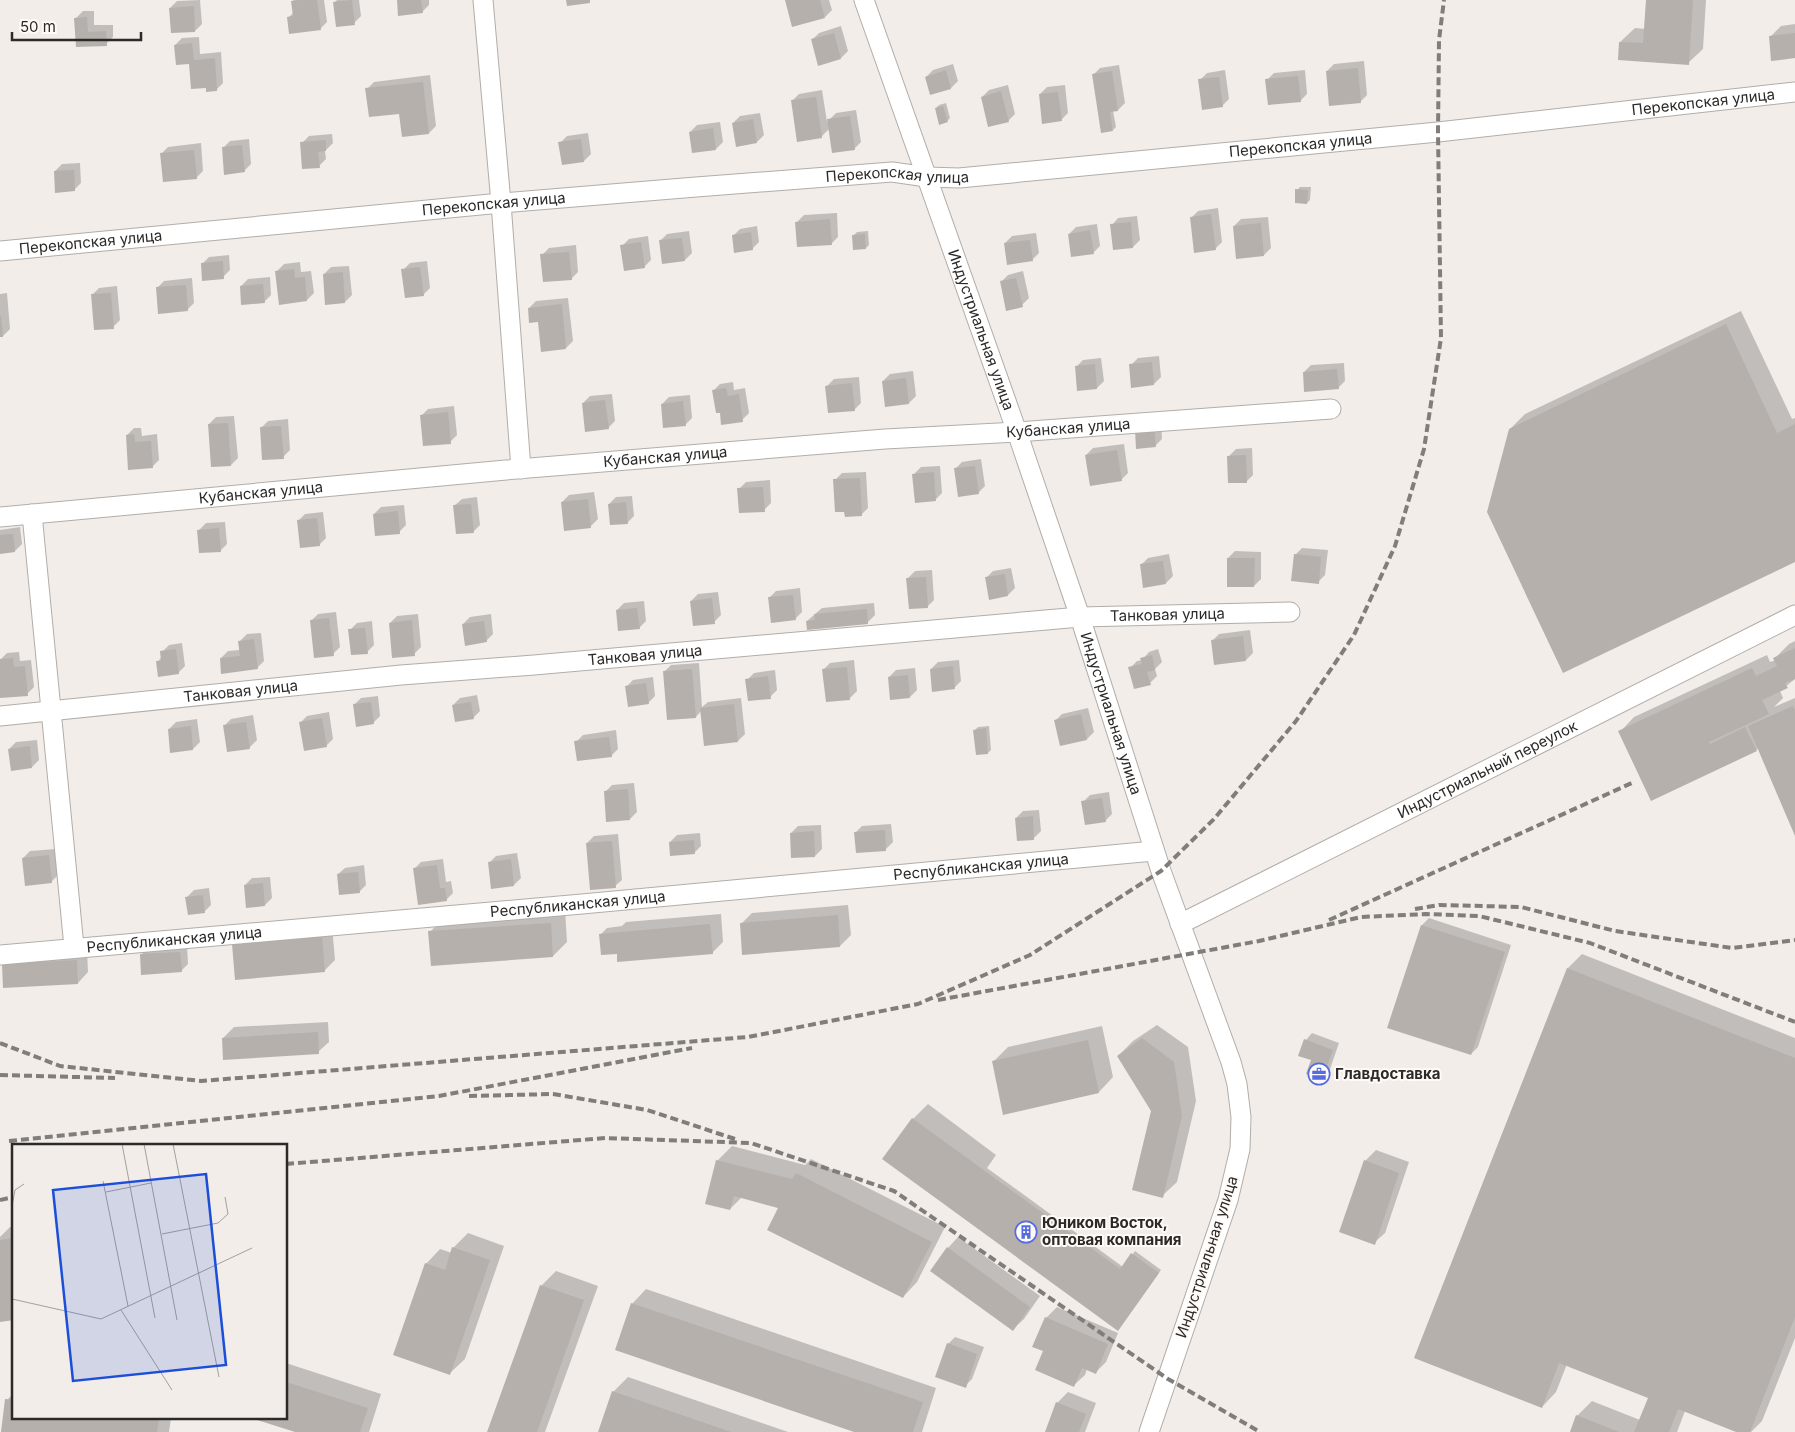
<svg xmlns="http://www.w3.org/2000/svg" width="1795" height="1432" font-family="Inter,sans-serif">
<rect width="100%" height="100%" fill="#f2ede9"/>
<!-- shadow -->
<path fill="#0003" d="M200 0 202 24 195 31 170 8 177 1Z
M294 0H324L327 22 320 29 288 18 294 12 293 1Z
M337 0H359L361 16 354 23 335 2Z
M398 0H429V5L422 12Z
M787 0H829L832 10 825 17Z
M1647 0H1706L1703 49 1688 63 1620 42 1635 28 1646 29Z
M83 11H94V25H113V37L106 44 77 45 76 18Z
M1795 24V57L1770 37 1781 26Z
M841 26 848 51 841 58 812 40 819 33Z
M199 37 200 54 221 52 223 83 216 90 207 86 175 45 182 38Z
M1364 61 1367 95 1360 102 1327 71 1334 64Z
M953 64 958 81 951 88 931 94 926 77 933 70Z
M1119 65 1125 103 1118 110 1113 111 1116 127 1113 130 1093 75 1100 68Z
M1225 70 1229 99 1222 106 1200 80 1207 73Z
M1305 70 1307 94 1300 101 1267 80 1274 73Z
M430 75 436 126 429 133 367 89 374 82Z
M1008 85 1015 114 1008 121 982 97 989 90Z
M1065 85 1068 113 1061 120 1040 94 1047 87Z
M822 90 827 122 836 113 856 110 861 142 854 149 830 128 821 137 792 101 799 94Z
M946 103 950 118 947 121 936 108 939 105Z
M760 113 764 135 757 142 733 123 740 116Z
M720 122 723 142 716 149 690 132 697 125Z
M588 133 591 154 584 161 560 143 567 136Z
M332 134 333 143 325 151 326 159 319 166 302 143 309 136Z
M249 139 251 164 244 171 223 148 230 141Z
M201 143 203 171 196 178 161 154 168 147Z
M80 163 81 183 74 190 55 171 62 164Z
M1300 187H1311L1310 200 1307 203 1297 190Z
M1218 208 1222 242 1215 249 1191 218 1198 211Z
M837 213 838 237 831 244 797 222 804 215Z
M1137 216 1140 240 1133 247 1114 249 1112 225 1118 218Z
M1268 217 1271 248 1264 255 1234 226 1241 219Z
M1097 224 1100 246 1093 253 1069 234 1076 227Z
M757 226 759 242 752 249 733 236 740 229Z
M689 231 692 253 685 260 660 241 667 234Z
M868 231 869 245 866 248 854 235 857 232Z
M1036 233 1039 253 1032 260 1005 243 1012 236Z
M648 236 651 260 644 267 622 246 629 239Z
M576 245 578 272 571 279 542 255 549 248Z
M229 255 230 270 223 277 202 264 209 257Z
M427 261 430 288 423 295 403 270 410 263Z
M300 262 301 272 311 271 314 293 307 300 277 271 284 264Z
M349 266 352 295 345 302 324 274 331 267Z
M1023 271 1029 298 1022 305 1001 282 1008 275Z
M270 277 271 295 264 302 241 286 248 279Z
M192 278 194 303 187 310 157 288 164 281Z
M117 286 120 320 113 327 92 295 99 288Z
M7 293 10 329 3 336H0V294Z
M568 298 573 341 566 348 529 308 536 301Z
M1741 311 1792 419 1795 418V560L1510 429 1525 414Z
M1159 356 1161 377 1154 384 1131 365 1138 358Z
M1101 358 1104 381 1097 388 1076 367 1083 360Z
M1344 363 1345 381 1338 388 1304 372 1311 365Z
M913 371 916 396 909 403 883 381 890 374Z
M859 377 861 403 854 410 827 386 834 379Z
M733 382 734 390 745 388 749 413 742 420 721 411 713 391 720 384Z
M612 394 615 421 608 428 583 403 590 396Z
M690 395 692 418 685 425 662 404 669 397Z
M454 406 457 435 450 442 421 416 428 409Z
M234 416 238 458 231 465 209 424 216 417Z
M288 419 290 450 283 457 261 428 268 421Z
M1161 421 1162 439 1155 446 1137 447Z
M134 428H141L142 436 157 434 159 460 152 467 127 435Z
M1124 444 1128 473 1121 480 1086 455 1093 448Z
M1252 448 1253 475 1246 482 1229 456 1236 449Z
M981 459 985 486 978 493 955 469 962 462Z
M940 466 942 493 935 500 914 474 921 467Z
M866 472 868 508 861 515 835 480 842 473Z
M770 480 771 503 764 510 739 489 746 482Z
M594 492 598 519 591 526 562 502 569 495Z
M632 496 634 516 627 523 609 504 616 497Z
M477 497 480 525 473 532 454 506 462 499Z
M404 505 406 525 399 532 374 514 381 507Z
M323 512 326 538 319 545 298 521 305 514Z
M225 522 227 544 220 551 199 530 206 523Z
M20 527 22 544 15 551 0 552V530Z
M1302 548 1328 550 1325 575 1318 582 1295 555Z
M1235 551 1261 552V579L1254 586 1228 558Z
M1169 554 1173 576 1166 583 1141 565 1148 558Z
M1011 568 1015 588 1008 595 986 578 993 571Z
M932 570 934 600 927 607 908 578 915 571Z
M800 588 802 612 795 619 769 598 776 591Z
M718 592 721 615 714 622 691 601 698 594Z
M644 601 646 621 639 628 617 610 624 603Z
M874 603 875 615 868 622 807 621 822 608Z
M336 612 340 647 333 654 311 621 318 614Z
M418 614 421 647 414 654 390 623 397 616Z
M491 614 493 634 486 641 463 624 470 617Z
M372 621 374 645 367 652 350 630 357 623Z
M1250 630 1253 653 1246 660 1212 641 1219 634Z
M261 633 264 661 257 668 221 658 228 651 240 650V641L247 634Z
M1795 641V679L1780 691 1783 698 1774 707 1795 698V833L1759 748 1756 750 1620 732 1634 717 1767 655 1770 662 1776 660 1775 658 1789 644Z
M182 643 185 666 178 673 157 662 162 657V652L169 645Z
M1158 649 1162 662 1155 669 1157 676 1150 683 1130 668 1137 661 1142 660 1149 652Z
M19 652 20 661 31 660 34 687 27 694 0 697V660L7 653Z
M854 660 857 691 850 698 823 670 830 663Z
M959 660 961 681 954 688 931 669 938 662Z
M699 663 702 707 708 702 741 698 745 734 738 741 701 711 696 717 664 672 671 665Z
M915 668 917 690 910 697 889 677 896 670Z
M775 670 777 690 770 697 747 680 754 673Z
M653 677 655 696 648 703 626 687 633 680Z
M477 695 480 711 473 718 453 705 460 698Z
M378 696 380 716 373 723 354 705 361 698Z
M1088 708 1094 732 1087 739 1055 721 1062 714Z
M329 712 333 739 326 746 300 723 307 716Z
M253 715 257 740 250 747 228 751 224 726 231 719Z
M197 719 200 742 193 749 169 729 176 722Z
M989 726 991 750 988 753 975 730 978 727Z
M616 730 618 749 611 756 576 742 583 735Z
M37 740 39 760 32 767 9 749 16 742Z
M634 783 637 812 630 819 605 792 612 785Z
M1109 792 1112 814 1105 821 1083 802 1090 795Z
M1039 810 1041 831 1034 838 1016 818 1023 811Z
M891 824 893 842 886 849 855 833 862 826Z
M821 825 822 849 815 856 791 833 798 826Z
M700 833 701 846 694 853 670 842 677 835Z
M618 834 622 880 615 886 587 843 594 836Z
M56 849 58 875 51 882 23 858 30 851Z
M517 853 521 878 514 885 489 863 496 856Z
M443 859 446 882 451 881 453 893 446 900 414 869 421 862Z
M364 865 366 885 359 892 338 874 345 868Z
M270 877 272 898 265 905 245 885 252 878Z
M209 888 211 905 204 912 187 897 194 890Z
M848 905 851 935 840 946 741 924 752 913Z
M565 909 567 942 553 956 430 932 444 917Z
M721 914 723 942 712 953 617 952 600 935 607 928 622 926 626 922Z
M1429 918 1511 945 1478 1047 1471 1054 1422 925Z
M332 926 335 960 324 971 236 979Z
M187 945 188 964 181 971 141 955 148 948Z
M87 950 88 972 78 983 3 964Z
M1582 954 1795 1038V1338L1762 1421 1751 1432H1740L1685 1411 1677 1432H1571L1577 1416 1592 1401 1640 1420 1650 1397 1567 1364 1556 1392 1542 1407 1415 1357 1568 968Z
M328 1022 329 1042 318 1052 223 1038 234 1027Z
M1157 1025 1188 1047 1196 1101 1177 1182 1162 1196 1153 1111 1118 1056 1133 1041Z
M1102 1026 1113 1077 1099 1092 1004 1113 993 1062 1008 1047Z
M1312 1033 1339 1043 1329 1072 1322 1079 1306 1040Z
M928 1104 996 1155 987 1168 1123 1267 1135 1251 1161 1270 1121 1326 884 1159 913 1119Z
M732 1146 805 1165 811 1159 945 1227 917 1282 903 1297 779 1207 742 1197 730 1209 717 1161Z
M1376 1150 1409 1162 1385 1233 1374 1243 1365 1161Z
M10 1227H14V1319L0 1321V1237Z
M468 1233 504 1246 465 1359 450 1373 426 1264 440 1249 452 1253 453 1248Z
M958 1237 1040 1296 1024 1319 1013 1329 948 1248Z
M556 1271 598 1286 545 1432H489L542 1285Z
M646 1289 936 1388 922 1432H858L632 1304Z
M1057 1307 1118 1333 1106 1362 1095 1373 1087 1369 1085 1375 1074 1385 1045 1351 1046 1318Z
M955 1337 984 1347 972 1379 965 1386 948 1344Z
M286 1363 381 1394 369 1432H299L257 1418H286Z
M628 1377 788 1432H600L613 1392Z
M1068 1392 1096 1403 1085 1432H1046L1057 1403Z
M14 1393V1418H171L169 1432H3L7 1400Z"/>
<!-- building -->
<path fill="#b5b0ac" d="M300 0H317L321 30 289 34 287 17 293 16 291 1Z
M352 0 355 25 336 27 333 2Z
M397 0H421L423 13 398 16Z
M566 0H590V3L567 6Z
M785 0H820L825 18 792 27Z
M1646 0H1693L1689 65 1618 60 1619 42 1643 43Z
M194 6 195 32 171 33 169 8Z
M87 17 88 32 106 31 107 46 76 47 74 18Z
M834 33 841 59 818 66 811 39Z
M1795 33V58L1771 61 1769 36Z
M192 43 194 60 215 58 217 91 206 92V88L191 89 189 64 176 65 174 45Z
M1358 68 1361 103 1329 106 1326 71Z
M946 70 951 89 930 95 925 77Z
M1112 71 1118 111 1110 112 1113 131 1101 133 1092 74Z
M1298 76 1301 102 1268 105 1265 79Z
M1219 77 1223 107 1202 110 1198 79Z
M423 82 429 134 402 137 399 114 369 117 365 88Z
M1001 91 1009 122 988 127 981 97Z
M1058 92 1062 121 1042 124 1039 94Z
M816 97 822 138 797 142 791 100Z
M943 106 948 122 939 125 935 108Z
M850 116 855 150 832 153 827 119Z
M753 119 757 143 736 147 732 123Z
M713 128 716 150 692 153 689 132Z
M581 139 584 162 562 165 558 142Z
M326 140V151L318 152 320 168 302 169 300 142Z
M242 145 245 172 224 175 222 147Z
M194 150 197 179 163 182 160 153Z
M74 170 75 191 55 193 54 171Z
M1295 189 1308 190 1307 204 1295 203Z
M1211 214 1216 250 1194 253 1190 217Z
M830 219 832 245 797 247 795 222Z
M1131 222 1133 248 1113 250 1110 224Z
M1261 223 1264 256 1236 259 1233 226Z
M1090 230 1094 254 1071 257 1068 234Z
M751 232 753 250 734 253 732 235Z
M865 234 866 249 853 250 852 235Z
M682 238 685 261 662 264 659 240Z
M1030 240 1033 261 1007 265 1004 243Z
M641 242 645 268 624 271 620 245Z
M569 252 572 280 543 282 540 254Z
M223 261 224 279 202 281 201 263Z
M420 267 424 296 405 298 401 269Z
M294 269 295 278 305 277 307 301 279 305 275 271Z
M343 272 345 303 325 305 323 274Z
M1016 278 1023 307 1006 311 1000 281Z
M263 284 265 303 241 305 240 286Z
M186 285 188 311 158 314 156 287Z
M111 293 114 329 94 330 91 294Z
M562 304 566 349 541 352 538 322 529 323 528 308Z
M0 316H1L3 337H0Z
M1726 324 1777 433 1795 424V562L1563 673 1487 512 1509 429Z
M1152 362 1154 385 1131 388 1129 364Z
M1095 364 1097 389 1077 391 1075 366Z
M1337 369 1339 389 1304 392 1303 372Z
M906 378 909 404 885 407 882 381Z
M852 383 855 411 828 413 825 386Z
M726 388 728 396 739 394 743 422 721 425 720 413H716L712 390Z
M605 400 609 429 585 432 582 403Z
M683 401 686 426 663 428 661 404Z
M448 412 451 444 423 446 420 415Z
M228 423 231 466 211 467 208 424Z
M281 426 284 459 262 460 260 427Z
M1154 428 1156 447 1136 449 1135 429Z
M134 434 135 442 151 441 153 468 128 470 126 435Z
M1117 450 1122 481 1090 486 1085 455Z
M1246 455 1247 483H1228L1227 456Z
M975 466 979 494 958 497 954 468Z
M934 472 936 501 915 503 912 474Z
M860 478 862 516 845 517 844 512H835L833 479Z
M763 487 765 512 739 513 737 488Z
M588 499 591 528 564 531 561 502Z
M626 502 628 524 610 525 608 504Z
M471 504 474 533 456 534 453 505Z
M398 511 400 534 375 536 373 514Z
M317 518 320 546 300 548 297 520Z
M219 528 221 552 199 553 197 530Z
M13 534 15 552 0 554V535Z
M1294 554 1321 557 1319 584 1291 581Z
M1227 558H1255L1254 587H1227Z
M1163 561 1166 584 1143 588 1140 564Z
M1005 574 1008 596 989 600 985 577Z
M926 577 928 608 909 609 906 578Z
M793 595 796 620 771 623 768 597Z
M712 598 715 624 693 626 690 601Z
M637 608 640 629 618 631 616 610Z
M867 609 868 624 807 630 806 621 815 620 814 614Z
M329 618 334 656 314 658 310 620Z
M412 620 415 656 392 658 389 623Z
M484 621 487 642 465 646 462 624Z
M365 628 368 654 351 655 348 629Z
M1243 636 1246 661 1214 665 1211 640Z
M254 639 258 669 221 674 220 658 240 656 238 641Z
M1795 648V679L1785 683 1788 688 1762 700 1769 714 1709 742 1710 744 1745 727 1757 751 1651 801 1618 731 1752 668 1756 676 1777 666 1773 658Z
M176 649 179 674 158 677 156 661H161L160 651Z
M1152 655 1155 670 1147 672 1151 685 1134 689 1128 667 1142 664 1140 658Z
M13 658 14 667 25 666 28 696 0 698V659Z
M953 666 955 689 932 692 930 669Z
M847 667 850 700 826 702 822 669Z
M692 669 696 718 667 720 663 671Z
M908 675 910 698 890 700 888 677Z
M768 676 771 699 748 701 745 679Z
M646 683 649 704 628 707 625 686Z
M371 702 374 724 356 727 353 704Z
M471 702 474 719 455 722 452 705Z
M734 704 738 742 704 746 700 708Z
M1793 706 1795 710V836L1748 726Z
M1081 714 1087 740 1060 746 1054 720Z
M322 718 327 747 304 751 299 722Z
M246 722 250 749 227 752 223 725Z
M191 726 193 750 170 753 168 729Z
M986 728 988 754 976 755 973 730Z
M609 737 612 757 577 761 574 741Z
M30 746 32 768 11 771 8 749Z
M628 789 630 820 606 822 604 791Z
M1102 798 1106 822 1085 825 1081 801Z
M1033 816 1034 840 1017 841 1015 818Z
M885 830 886 851 856 853 854 832Z
M814 831 815 857 791 858 790 833Z
M694 840 695 854 670 856 669 842Z
M612 841 616 888 590 890 586 843Z
M49 855 52 883 25 886 22 858Z
M511 859 514 886 491 889 488 862Z
M437 865 440 888H445L447 901 418 905 413 868Z
M358 872 360 893 339 895 337 874Z
M263 883 265 906 246 908 244 885Z
M203 895 205 913 188 915 185 897Z
M838 915 840 947 742 955 740 923Z
M551 923 553 957 431 966 428 931Z
M710 924 713 954 617 962V954L601 955 599 934Z
M1421 925 1505 952 1471 1055 1387 1028Z
M322 936 325 972 235 980 232 944Z
M180 952 182 972 141 975 140 954Z
M77 960 78 984 3 988 2 964Z
M1567 968 1795 1058V1317L1750 1432H1736L1678 1409 1669 1432H1634L1648 1398 1559 1363 1542 1408 1414 1358Z
M318 1032 319 1054 223 1060 222 1038Z
M1142 1038 1174 1062 1182 1116 1163 1198 1132 1190 1151 1111 1117 1056Z
M1304 1039 1333 1050 1322 1080 1306 1074 1311 1060 1298 1056Z
M1088 1040 1099 1093 1003 1115 992 1061Z
M912 1118 1120 1269 1131 1253 1159 1273 1118 1331 882 1159Z
M716 1160 792 1179 796 1173 932 1242 903 1298 767 1230 778 1208 734 1196 730 1210 705 1204Z
M1364 1160 1399 1173 1375 1245 1339 1232Z
M14 1238V1320L0 1322V1240Z
M452 1247 490 1260 450 1375 393 1355 425 1263 445 1270Z
M947 1247 1030 1307 1013 1331 930 1271Z
M540 1285 584 1300 537 1432H487Z
M631 1303 923 1402 913 1432H854L615 1350Z
M1045 1317 1108 1344 1096 1374 1082 1368 1074 1387 1035 1370 1043 1351 1032 1347Z
M947 1343 977 1354 966 1388 935 1377Z
M286 1382 368 1408 360 1432H295L254 1419 286 1418Z
M612 1391 731 1432H598Z
M5 1399 14 1400V1418H156L159 1419 157 1432H1Z
M1056 1402 1086 1414 1079 1432H1045Z
M1576 1415 1619 1432H1570Z"/>
<g fill="none" stroke-linecap="round" stroke-linejoin="round">
<!-- minor casing -->
<g stroke="#b2ada9" stroke-width="21">
<g id="minor">
<path d="M483 0 501 203 521 469"/>
<path id="s1" d="M864 0 1017 432 1080 617 1161 871 1231 1062 1237 1084 1241 1117 1240 1149 1228 1200 1149 1432"/>
<path id="s2" d="M0 251 501 203 696 187 892 172 927 177 959 178 1438 132 1795 92"/>
<path d="M32 514 74 947"/>
<path id="s3" d="M0 517 506 470 885 439 1017 432 1331 409"/>
<path id="s4" d="M0 716 401 675 534 665 1080 617 1290 612"/>
<path id="s5" d="M1180 924 1795 615"/>
<path id="s6" d="M0 955 582 904 1154 851"/>
</g>
</g>
<!-- minor -->
<use href="#minor" stroke="#fff" stroke-width="19"/>
<!-- rail -->
<path stroke="#807d7a" stroke-width="4" stroke-dasharray="8 4" stroke-linecap="butt" d="M1415 909 1439 905 1521 907 1615 931 1732 948 1795 940
M1329 920 1634 782
M938 1000 1259 941 1361 917 1426 914 1479 916 1590 943 1795 1022
M0 1043 60 1066 201 1081 748 1037 918 1004 1030 955 1161 871 1214 819 1296 721 1354 635 1395 546 1424 449 1441 338 1438 132 1439 40 1444 0
M0 1075 115 1078
M469 1096 553 1094 647 1110 735 1139
M9 1141 439 1096 692 1048
M286 1164 605 1138 751 1143 894 1191 1168 1379 1260 1432
M0 1200 14 1197"/>
</g>
<!-- icons -->
<defs>
<g id="office-ring" transform="scale(1.125)"><circle r="9.5" fill="#fffaf6" stroke="#546ce1" stroke-width="1.5"/><path d="M-6-3h4V-5.5h4V-3h4V5H-6ZM-1-4.5V-3h2v-1.5ZM-6 0V1H6V0Z" fill="#546ce1"/></g>
<g id="building-ring" transform="scale(1.125)"><circle r="9.5" fill="#fffaf6" stroke="#546ce1" stroke-width="1.5"/><path d="M-4-6H4V6H1V3H-1V6H-4ZM-2.5-4.3h1.7v1.8h-1.7ZM.8-4.3h1.7v1.8H.8ZM-2.5-1h1.7V.8h-1.7ZM.8-1h1.7V.8H.8Z" fill="#546ce1"/></g>
</defs>
<g fill-rule="evenodd">
<use href="#office-ring" x="1319" y="1074"/>
<use href="#building-ring" x="1026" y="1232"/>
</g>
<g text-anchor="middle" stroke-width="4" stroke-linejoin="round" paint-order="stroke">
<!-- street labels -->
<g font-size="15" fill="#2c2a28" stroke="#fffaf6">
<text dy="5" stroke="none"><textPath href="#s2" startOffset="1711">Перекопская улица</textPath></text>
<text dy="5" stroke="none"><textPath href="#s2" startOffset="1306">Перекопская улица</textPath></text>
<text dy="5" stroke="none"><textPath href="#s2" startOffset="901">Перекопская улица</textPath></text>
<text dy="5" stroke="none"><textPath href="#s2" startOffset="496">Перекопская улица</textPath></text>
<text dy="5" stroke="none"><textPath href="#s2" startOffset="91">Перекопская улица</textPath></text>
<text dy="5" stroke="none"><textPath href="#s1" startOffset="350">Индустриальная улица</textPath></text>
<text dy="5" stroke="none"><textPath href="#s3" startOffset="1072">Кубанская улица</textPath></text>
<text dy="5" stroke="none"><textPath href="#s3" startOffset="668">Кубанская улица</textPath></text>
<text dy="5" stroke="none"><textPath href="#s3" startOffset="262">Кубанская улица</textPath></text>
<text dy="5" stroke="none"><textPath href="#s4" startOffset="1172">Танковая улица</textPath></text>
<text dy="5" stroke="none"><textPath href="#s4" startOffset="648">Танковая улица</textPath></text>
<text dy="5" stroke="none"><textPath href="#s4" startOffset="242">Танковая улица</textPath></text>
<text dy="5" stroke="none"><textPath href="#s1" startOffset="755">Индустриальная улица</textPath></text>
<text dy="5" stroke="none"><textPath href="#s5" startOffset="344">Индустриальный переулок</textPath></text>
<text dy="5" stroke="none"><textPath href="#s6" startOffset="985">Республиканская улица</textPath></text>
<text dy="5" stroke="none"><textPath href="#s6" startOffset="580">Республиканская улица</textPath></text>
<text dy="5" stroke="none"><textPath href="#s6" startOffset="175">Республиканская улица</textPath></text>
<text transform="translate(1207 1257) rotate(-72)" y="5">Индустриальная улица</text>
</g>
<!-- poi labels -->
<g font-size="15" font-weight="bold" fill="#2c2a28" stroke="#fffaf6" text-anchor="start">
<text x="1335" y="1079">Главдоставка</text>
<text x="1042" y="1228">Юником Восток,<tspan x="1042" dy="17">оптовая компания</tspan></text>
</g>
</g>
<!-- overview -->
<g transform="translate(12 1144)">
<rect width="275" height="275" fill="#f2ede9"/>
<path fill="none" stroke="#a39f9c" stroke-width="1" d="M110 0 143 174M132 0 165 176M161 0 207 233M91 37 116 162M94 48 139 39M0 62 3 46 12 40M150 90 206 79 216 70 213 53M0 155 89 175 240 104M109 166 160 246"/>
<path fill="#1d4ed8" fill-opacity="0.15" stroke="#1d4ed8" stroke-width="2.5" d="M194 30 214 221 61 237 41 46Z"/>
<rect width="275" height="275" fill="none" stroke="#2c2a28" stroke-width="2.5"/>
</g>
<!-- scale -->
<path d="M12 32v8h129v-8" fill="none" stroke="#2c2a28" stroke-width="2.5"/>
<text x="20" y="32" font-size="15" fill="#2c2a28" stroke="#fffaf6" stroke-width="4" paint-order="stroke">50 m</text>
</svg>
